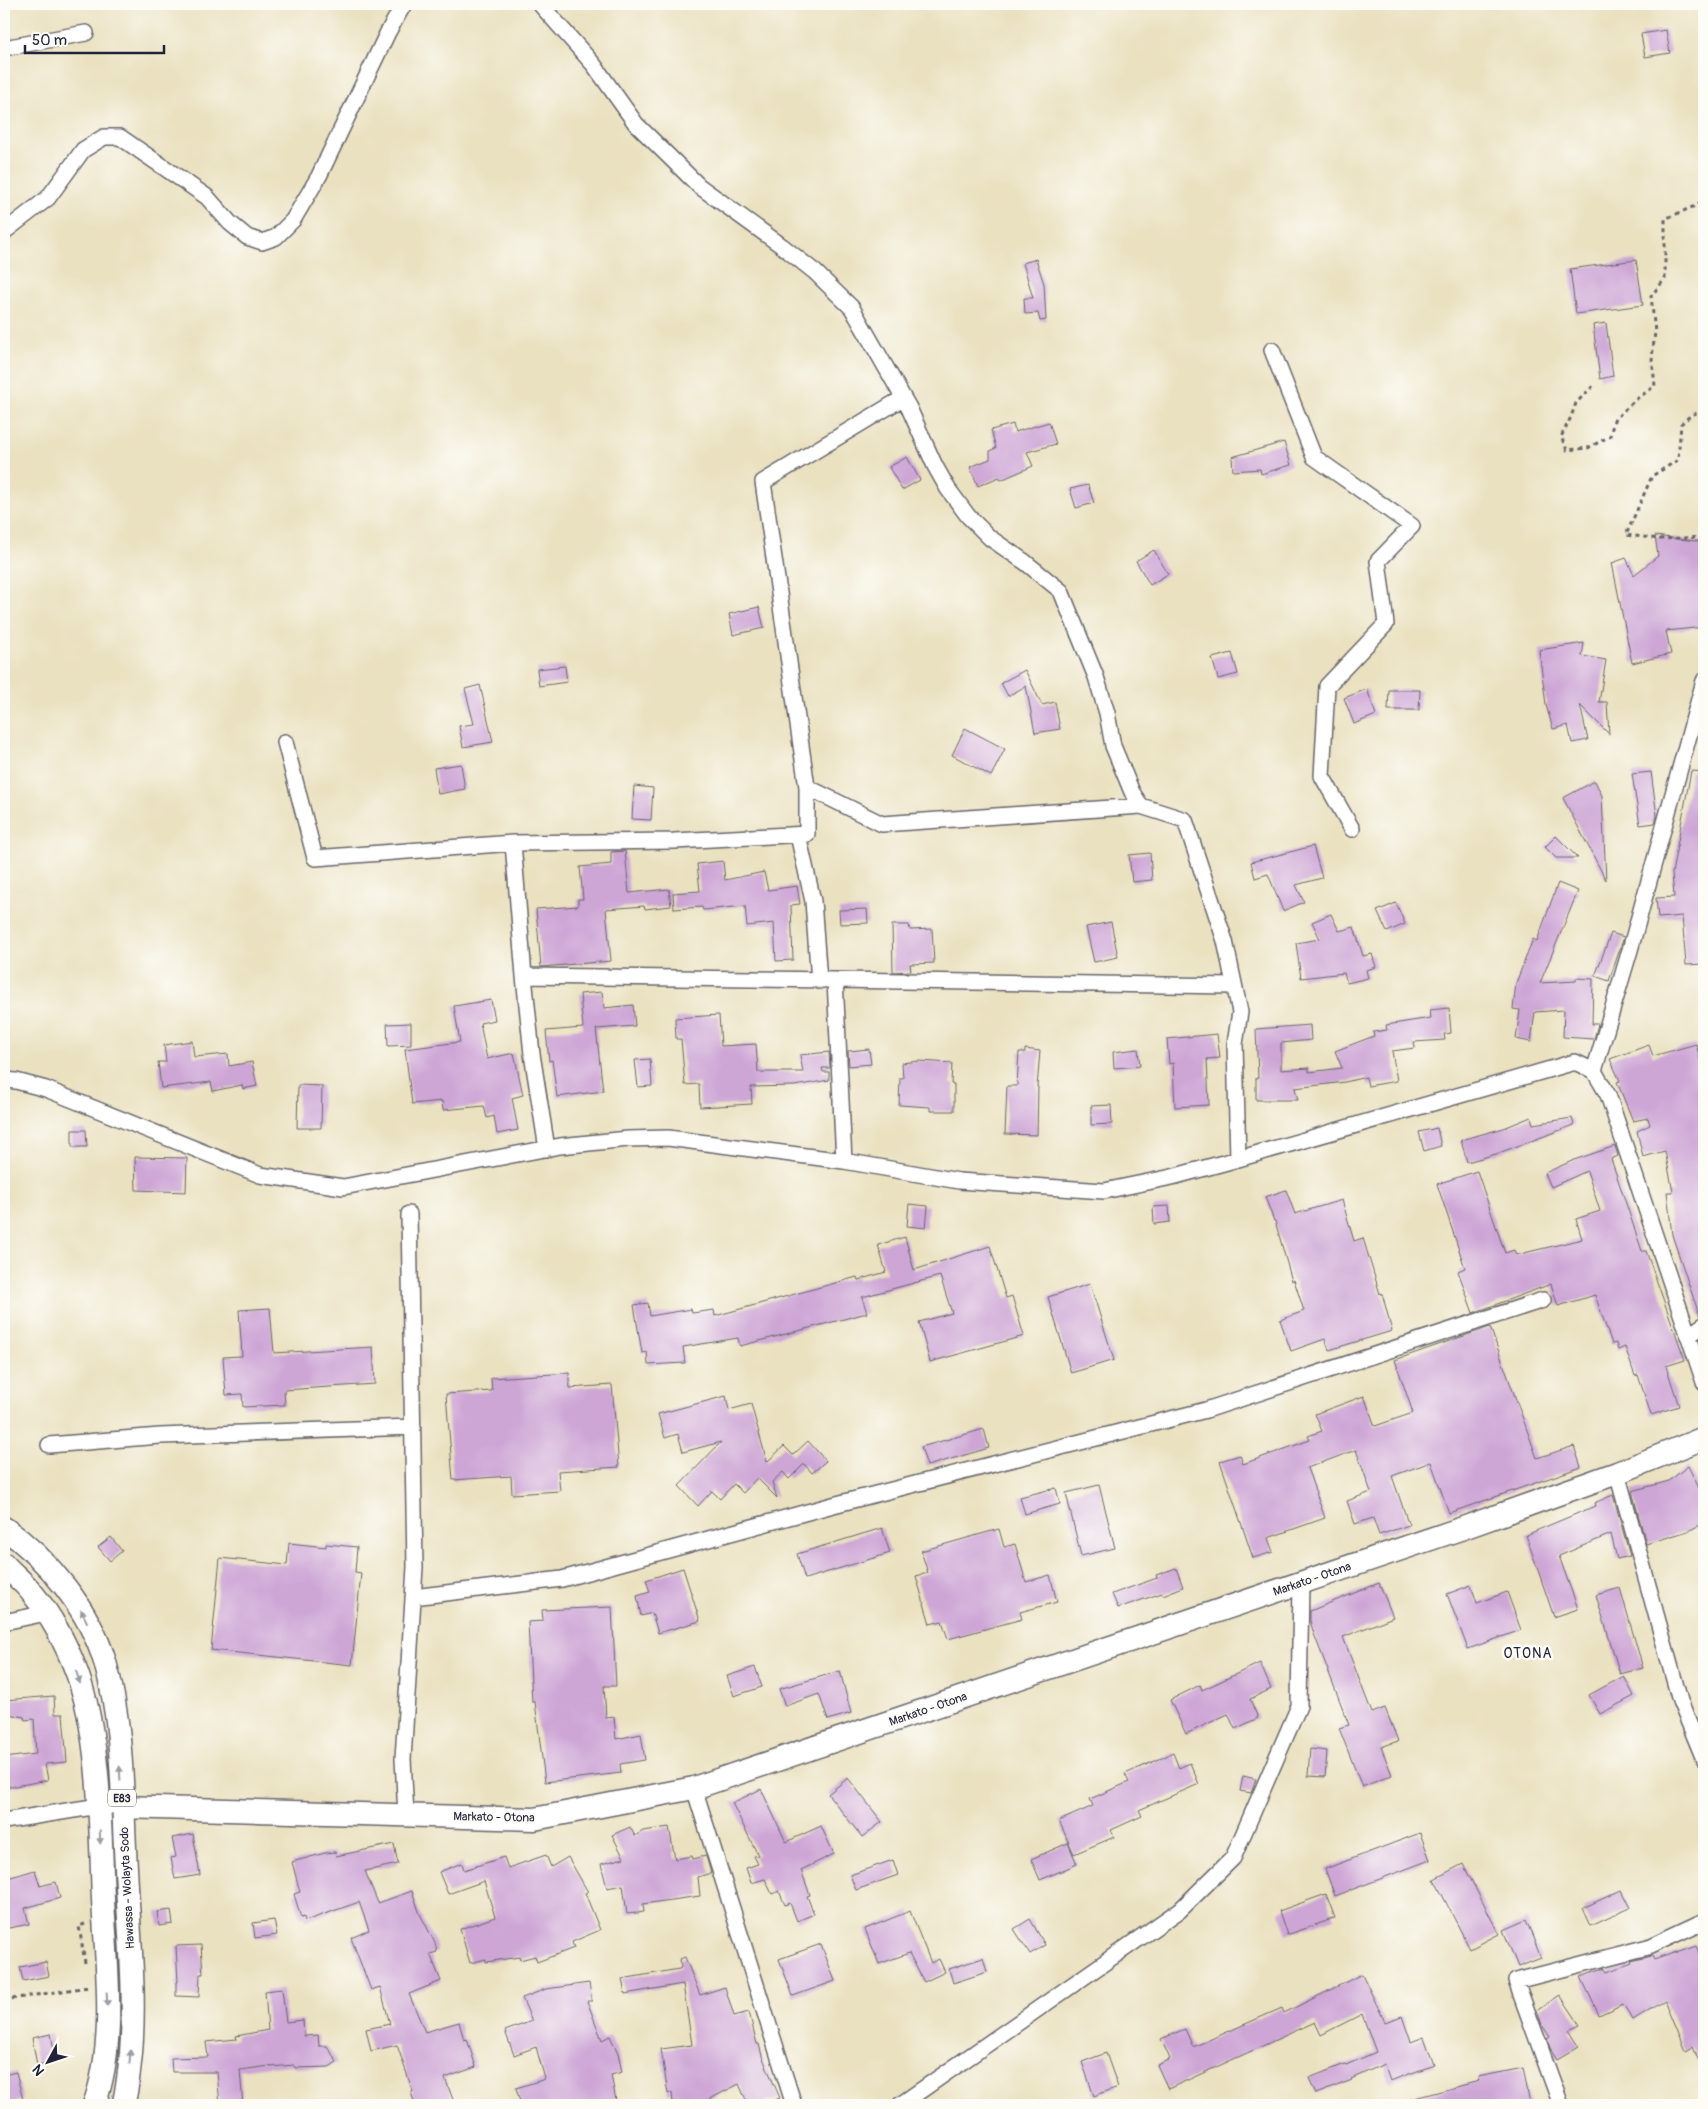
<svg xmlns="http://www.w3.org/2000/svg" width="1708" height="2109" font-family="Pangolin,sans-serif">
<rect width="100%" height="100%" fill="#fdfcf7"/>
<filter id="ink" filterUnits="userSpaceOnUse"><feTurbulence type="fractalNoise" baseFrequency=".02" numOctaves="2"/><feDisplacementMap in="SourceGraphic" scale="10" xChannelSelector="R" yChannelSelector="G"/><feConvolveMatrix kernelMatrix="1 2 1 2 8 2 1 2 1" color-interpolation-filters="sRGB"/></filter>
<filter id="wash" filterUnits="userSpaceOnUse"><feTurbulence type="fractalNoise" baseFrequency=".0096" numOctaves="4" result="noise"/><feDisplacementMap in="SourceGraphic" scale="20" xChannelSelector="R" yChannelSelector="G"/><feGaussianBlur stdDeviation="1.12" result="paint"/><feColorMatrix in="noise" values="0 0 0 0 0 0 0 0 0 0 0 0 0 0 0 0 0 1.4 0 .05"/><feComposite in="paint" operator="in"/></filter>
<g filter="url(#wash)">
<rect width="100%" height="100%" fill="#eae1c0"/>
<g id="blocks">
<!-- building -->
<path fill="#cda6d6" d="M1666 30 1670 53 1645 57 1641 34Z
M1036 259 1044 284 1046 320 1040 321 1038 313 1025 314 1024 298H1033L1023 263Z
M1636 260 1643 305 1576 314 1570 269Z
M1606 323 1613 376 1600 379 1593 325Z
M1049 422 1056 444 1027 452 1033 466 1001 480 999 477 978 486 970 467 990 459V451L996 448 991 430 1013 424 1015 432Z
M1284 442 1291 465 1261 474 1260 469 1233 471 1232 457Z
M907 457 920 480 902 490 889 467Z
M1088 485 1094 503 1076 508 1070 489Z
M1655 536 1704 542V570H1701L1704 594V627L1666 631 1671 654 1632 663 1612 563 1626 558 1634 575 1658 556Z
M1154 550 1168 574 1150 585 1136 561Z
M759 607 764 628 733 635 729 614Z
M1584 643 1582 656 1606 660 1599 702H1607L1609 734 1580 705 1588 740 1572 743 1568 725 1553 729 1546 705 1539 650Z
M1232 653 1238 674 1218 679 1212 658Z
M565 666 567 682 539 686 537 669Z
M1025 670 1042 705 1055 702 1060 729 1035 733 1026 686 1008 696 1001 683Z
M480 685 493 742 463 747 459 726 474 724 465 689Z
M1367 689 1376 715 1354 724 1344 698Z
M1389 690H1420L1419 710H1388Z
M965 728 1005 749 991 776 952 755Z
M461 764 465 789 438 794 434 768Z
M1691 771 1704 772V964L1686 965 1682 916 1658 918 1656 898 1674 897 1672 873Z
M1651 772 1657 816 1655 823 1640 825 1632 774Z
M1595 781 1602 796 1606 880 1563 798Z
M634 786 653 788 651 820 632 819Z
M1556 836 1578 858H1556L1545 847Z
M1313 846 1322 878 1296 885 1304 902 1283 911 1268 874 1255 878 1251 862Z
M625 851 629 893 669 889 671 906 645 909 644 906 606 909 611 961 541 967 536 909 578 906V899H583L580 867 611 864V852Z
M1150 853 1152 880 1132 882 1129 855Z
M723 861 725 880 764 872 768 890 797 886 800 904 791 905 793 960 776 961 774 923 747 926 745 906 703 910 702 907 674 909 673 893 700 891 697 864Z
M1558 883 1578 891 1540 983 1576 981V978L1593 979 1592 1024H1598L1594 1039 1563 1037 1564 1010 1535 1012 1531 1042 1516 1039 1520 1010 1513 1009 1516 983 1533 939 1537 941Z
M1396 903 1405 924 1387 932 1377 911Z
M867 909 868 923 840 924 839 910Z
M1331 914 1339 931 1354 927 1363 956 1372 954 1376 967 1366 970 1368 978 1347 983 1344 973 1301 978 1296 943 1320 939 1312 922Z
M1111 922 1118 957 1094 962 1086 927Z
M892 925H909L910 930 932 929 934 963 910 964 911 971 893 972Z
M1611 933 1624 937 1609 981 1595 976Z
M602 992 604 1008 633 1005 635 1026 596 1029 603 1091 557 1097 552 1060 549 1061 546 1031 583 1028 580 994Z
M491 1000 495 1020 480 1023 487 1059 514 1053 523 1095 512 1098 518 1130 497 1134 494 1116 487 1118 484 1106 443 1110 442 1101 412 1104 405 1049 460 1042 454 1006Z
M1449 1008 1451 1033 1444 1034 1445 1040 1414 1042 1415 1048 1392 1051 1397 1081 1368 1086 1366 1077 1345 1082 1295 1088 1298 1100H1256V1078H1258L1256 1029 1310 1025 1311 1040 1281 1043V1070L1309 1068V1072L1342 1068 1335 1051 1374 1036 1373 1032 1387 1030 1386 1025 1431 1018 1430 1010Z
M719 1015 721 1046 756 1044 758 1072H803L800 1055 829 1052 830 1068H822L823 1072H829V1080L794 1086 751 1087 752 1104 700 1107 699 1084 685 1085 681 1039H676L675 1018Z
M411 1023V1045L388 1046 387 1024Z
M1217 1034 1220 1058 1207 1059 1209 1105 1175 1107 1173 1063 1169 1064 1167 1039Z
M192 1041 194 1057 228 1054 229 1066 252 1062 257 1086 243 1089 242 1085 213 1091 211 1082 161 1088 158 1062H166L164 1045Z
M1696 1044 1704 1074V1316L1700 1317 1672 1235 1667 1192H1673L1665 1151 1643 1157 1637 1131 1650 1125 1648 1118 1633 1121 1617 1082 1620 1081 1610 1059 1649 1045 1653 1056Z
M869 1049 871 1064 849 1066 848 1051Z
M1025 1049 1040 1051 1037 1087H1038L1037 1135 1005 1134 1007 1086H1017L1019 1052H1025Z
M1138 1049 1140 1066 1114 1068 1113 1052Z
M650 1059 652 1086 638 1087 635 1060Z
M919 1061 952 1063 951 1084H954V1111H930V1107L899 1105 900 1078H903L902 1063Z
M298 1085 322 1086 321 1128H297Z
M1111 1105 1112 1124 1091 1125V1106Z
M1531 1117 1533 1124 1572 1118 1574 1125 1496 1154 1467 1162 1461 1140 1504 1128Z
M1437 1128 1441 1146 1424 1151 1419 1132Z
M72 1130H86L87 1147H72Z
M1615 1146 1618 1156 1611 1159 1642 1251H1646L1685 1360 1666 1366 1679 1406 1651 1415 1638 1375 1635 1376 1625 1347 1618 1350 1616 1343 1612 1344 1595 1295 1558 1306 1551 1284 1473 1313 1458 1271 1465 1268 1437 1184 1477 1171 1505 1253 1514 1250 1516 1255 1582 1239 1576 1219 1600 1211 1587 1171 1551 1187 1545 1173 1574 1160Z
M135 1157 187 1158 186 1192 136 1190Z
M1286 1190 1295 1214 1342 1200 1354 1241 1363 1238 1380 1294 1382 1293 1392 1331 1329 1350 1325 1339 1291 1351 1280 1320 1304 1311 1294 1280 1292 1281 1275 1221H1274L1265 1197Z
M909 1204 928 1206 926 1228 907 1226Z
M1169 1206 1170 1222 1154 1224 1153 1207Z
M905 1237 914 1270 990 1246 1006 1298 1012 1296 1024 1336 930 1362 919 1322 952 1313 940 1276 862 1297 867 1313 740 1346 738 1338 683 1347 685 1363 648 1365 647 1352 642 1353 634 1305 648 1303 650 1316 691 1309 692 1313 714 1310 715 1316 857 1277 858 1280 886 1272 878 1245Z
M1090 1284 1114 1360 1071 1373 1048 1297Z
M270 1308 274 1353 373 1347 375 1384 284 1390 285 1405 243 1407 242 1394 226 1395 223 1357 242 1356 239 1310Z
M1490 1327 1537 1458 1574 1446 1581 1467 1449 1513 1431 1462 1392 1476 1409 1525 1379 1535 1373 1518 1355 1524 1347 1501 1371 1492 1356 1450 1307 1468 1325 1518 1268 1538 1273 1552 1253 1558 1220 1461 1240 1455 1243 1464 1310 1440 1308 1436 1322 1431 1315 1414 1364 1396 1375 1426 1413 1413 1395 1360Z
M569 1373 570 1388 612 1385 619 1467 558 1471 560 1491 512 1494 511 1476 453 1480 446 1394 492 1391 491 1378Z
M726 1396 729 1410 751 1404 767 1462 784 1446 793 1455 808 1441 826 1461 812 1473 804 1464 789 1479 783 1472 772 1482 777 1498 757 1478 743 1493 734 1484 720 1499 712 1491 698 1506 679 1486 721 1442 683 1452 678 1434 665 1438 658 1414Z
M984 1429 989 1448 927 1466 921 1447Z
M1688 1466 1704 1498V1523L1688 1531 1646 1544 1632 1491 1669 1481Z
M1099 1485 1115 1548 1081 1556 1066 1493Z
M1056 1488 1060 1504 1025 1514 1020 1497Z
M1613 1495 1630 1556 1617 1559 1611 1534 1559 1556 1578 1609 1554 1617 1526 1535 1595 1506 1594 1503Z
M882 1528 890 1553 805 1579 797 1554Z
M999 1529 1004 1547 1015 1544 1026 1582 1050 1575 1057 1602 1020 1612 1022 1619 948 1639 942 1621 930 1624 916 1576 928 1573 921 1551Z
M111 1537 122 1551 110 1561 98 1547Z
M289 1543 326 1547V1544L357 1547 355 1572 361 1573 352 1665 211 1650 220 1558 287 1565Z
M683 1568 700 1621 658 1633 652 1613 641 1616 637 1596 650 1592 646 1580Z
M1176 1568 1183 1587 1163 1595 1162 1593 1118 1608 1112 1594 1157 1578 1156 1575Z
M1379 1583 1393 1617 1343 1637 1372 1713 1385 1708 1398 1741 1381 1747 1392 1775 1362 1787 1339 1728 1349 1725 1314 1634 1310 1621V1611Z
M1471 1585 1477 1603 1507 1592 1521 1630 1468 1649 1447 1594Z
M1620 1588 1643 1668 1620 1674 1596 1595Z
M612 1607 616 1686H604L606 1718 614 1717 616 1739 641 1734 645 1760 620 1764 621 1773 545 1782 535 1702H532L528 1622 543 1621 542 1610Z
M1260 1663 1271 1689 1250 1699 1258 1718 1235 1729 1228 1714 1186 1734 1170 1700 1200 1685 1202 1690Z
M755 1667 762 1687 734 1696 727 1676Z
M840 1671 851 1713 828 1720 819 1694 785 1706 779 1689Z
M1624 1676 1634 1696 1600 1714 1589 1695Z
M54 1696 55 1714H63L67 1762 45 1764 48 1780 4 1788V1758L36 1754 34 1719 25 1720 24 1717 4 1713 5 1700Z
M1310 1749 1327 1751 1325 1777 1308 1776Z
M1173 1753 1179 1768 1190 1763 1199 1784 1139 1810 1142 1816 1111 1830 1114 1837 1074 1854 1059 1821 1093 1806 1090 1799 1129 1782 1125 1774Z
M1243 1776 1256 1779 1251 1793 1240 1791Z
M848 1778 882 1822 862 1837 828 1794Z
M761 1789 786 1842 821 1826 834 1854 801 1870 810 1895 807 1896 814 1914 797 1921 790 1903 785 1905 779 1891 772 1894 765 1879 751 1883 746 1868 758 1864 754 1856 758 1855 732 1803Z
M630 1827 635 1836 643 1831 669 1827 675 1859 692 1856 693 1859 706 1856 711 1873 698 1877 700 1896 643 1904 644 1912 627 1914 623 1885 607 1888 601 1864 624 1858 612 1835Z
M1420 1833 1430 1860 1335 1896 1325 1869Z
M193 1834 200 1875 175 1879 171 1858 176 1857 172 1838Z
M1068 1843 1077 1864 1040 1880 1031 1859Z
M394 1844 398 1864 365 1871 378 1903 412 1891 420 1914 435 1943 437 1952 430 1954 441 1981 409 1994 425 2032 459 2022 464 2040 467 2039 476 2067 445 2078 455 2105H415L411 2092H413L397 2045 371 2051 366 2029 390 2024 380 1987 371 1990 351 1938 369 1930 359 1902 305 1921 304 1917 301 1918 294 1894 300 1892 292 1862 325 1853 335 1852 336 1856Z
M546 1855 551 1867 568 1857 588 1892 585 1893 600 1930 572 1942 574 1948 537 1962 535 1956 520 1960 519 1957 486 1962V1959L470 1963 460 1929 495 1917 484 1881 448 1894 439 1872 462 1863 464 1870 504 1857 508 1868Z
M893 1860 898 1875 856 1890 850 1875Z
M1463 1864 1499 1934 1470 1949 1434 1879Z
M35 1870 40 1886 56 1882 60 1898 25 1908 29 1924 4 1929V1879Z
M1621 1890 1630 1908 1591 1926 1583 1908Z
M1326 1894 1335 1918 1287 1935 1279 1911Z
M171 1910 173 1924 159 1926 157 1912Z
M910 1911 931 1963 939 1959 945 1972 924 1982 909 1953 879 1964 865 1929Z
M1030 1919 1045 1945 1030 1954 1014 1929Z
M274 1920 277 1935 255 1938 253 1923Z
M1526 1920 1541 1958 1518 1967 1503 1930Z
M821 1944 835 1981 793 1996 779 1959Z
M201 1945 203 1974H200L199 1997 176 1996V1982H178L176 1946Z
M1696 1945 1704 1967V2073L1693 2046 1686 2050 1665 2000 1633 2020 1623 2004 1599 2015 1581 1977 1605 1968 1608 1972 1632 1963 1631 1961 1652 1956 1654 1960Z
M685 1957 700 1995 725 1987 734 2016 749 2012 757 2044H759L762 2056 780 2098 761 2105H748L739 2084 708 2100 673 2104 672 2092 668 2094 661 2049 692 2045 683 1984 625 1994 622 1979 679 1969 681 1968 680 1959Z
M983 1958 987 1972 953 1983 949 1969Z
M46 1962 49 1976 23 1981 20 1967Z
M1362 1974 1385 2022 1402 2016 1411 2042 1424 2037 1434 2065 1390 2081 1384 2064 1351 2079 1352 2080 1316 2094 1309 2078 1345 2064 1346 2065 1376 2052 1362 2014 1321 2035 1315 2022 1168 2089 1157 2065 1170 2059 1161 2039 1185 2029 1193 2047 1282 2008 1284 2013Z
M589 1983 592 2001H587L602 2040 610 2036 618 2053 622 2072 611 2075 617 2105H521L516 2088 545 2079 536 2047 514 2055 505 2031 532 2021 522 1998 546 1989Z
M282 1989 286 2022 303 2020 304 2036 318 2035 319 2046H327L337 2062 329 2067 295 2068 294 2065 270 2067V2066L240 2070 243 2105H220L217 2072H172L171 2058 208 2057 206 2042 237 2039 236 2036 268 2030 265 1991Z
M1560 1995 1580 2025 1569 2030 1579 2046 1557 2059 1550 2048 1547 2039 1550 2037 1542 2025 1537 2010Z
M51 2034 56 2061 37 2065 32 2038Z
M1106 2053 1118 2087 1094 2096 1082 2062Z
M1523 2068 1530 2105H1473V2101L1455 2105H1408L1407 2100 1479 2081 1478 2077Z
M16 2072 23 2100 6 2104 4 2094V2075Z"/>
</g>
</g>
<g filter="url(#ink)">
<use href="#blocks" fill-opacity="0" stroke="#68656a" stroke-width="1"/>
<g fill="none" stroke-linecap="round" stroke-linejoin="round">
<!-- street casing -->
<g stroke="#68656a" stroke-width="18">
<path id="street" d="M540 4 594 65 636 124 699 186 782 246 815 272 852 308 909 408 935 466 948 489 968 516 990 538 1025 562 1061 591 1096 677 1107 713 1113 746 1132 792 1141 806 1185 820 1225 941 1240 1012 1235 1044 1238 1159
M4 48 86 33
M4 232 48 198 83 150 104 137H120L207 197 230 223 247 237 262 242 276 237 293 220 319 176 388 32 404 4
M1272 350 1314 457 1412 526 1378 561 1386 624 1327 686 1322 776 1352 829
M285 742 315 858 513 843 524 976 835 980 844 1161
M807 787 882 824 1141 806
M798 835 813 901 819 981
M513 843 674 841 807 834V787L763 482 903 398
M524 976 532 1054 547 1149
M835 980 1234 986
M1594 1071 1630 950 1704 681
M4 1080 16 1081 46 1089 260 1175 343 1187 560 1146 628 1139 668 1138 844 1161 959 1181 1104 1191 1172 1177 1238 1159 1575 1062 1594 1071 1608 1095 1704 1382
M1688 1336 1704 1325
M49 1445 160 1436 413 1427
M1617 1473 1680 1701 1704 1759
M413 1597 562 1579 833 1505 1206 1410 1543 1300
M4 1622 46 1613
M694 1788 794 2105
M406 1815 403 1759 415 1567 409 1214
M4 1821 99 1806 108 1807
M900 2105 1180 1910 1233 1858 1299 1706 1301 1583
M1561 2105 1516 1981 1648 1947 1704 1921"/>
</g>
<!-- primary casing -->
<g stroke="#68656a" stroke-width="25">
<path id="primary" d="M4 1528C48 1559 89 1609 105 1662 124 1727 122 1801 126 1868 129 1930 136 1992 131 2053 129 2071 128 2088 123 2105
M4 1564C13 1574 25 1583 33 1594 52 1617 67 1646 77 1673 101 1739 100 1829 103 1899 106 1964 117 2043 94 2105
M122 1807 534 1819 694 1788 1463 1528 1617 1473 1704 1438"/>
</g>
<!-- path -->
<path stroke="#68656a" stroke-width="3" stroke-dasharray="4 4" stroke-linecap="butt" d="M1593 386 1576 403 1571 417 1561 437 1567 450 1588 448 1610 436 1614 420 1635 400 1655 386 1652 358 1655 332 1651 296 1665 279V219L1704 202
M1704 410 1691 415 1681 424 1678 460 1652 476 1626 535 1660 539 1704 537
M85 1963 79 1926 85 1924
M4 2000 88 1987"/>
<!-- street -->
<use href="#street" stroke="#fff" stroke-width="15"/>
<!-- primary -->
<use href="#primary" stroke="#fff" stroke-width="22"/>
</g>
<!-- one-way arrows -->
<defs><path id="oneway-solid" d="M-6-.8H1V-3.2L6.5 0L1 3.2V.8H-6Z" transform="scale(1.25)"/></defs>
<g fill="#9c9ca7">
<use href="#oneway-solid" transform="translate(84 1616) rotate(-116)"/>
<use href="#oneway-solid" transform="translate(78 1677) rotate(72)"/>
<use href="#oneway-solid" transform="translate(120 1773) rotate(-93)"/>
<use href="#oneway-solid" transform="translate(100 1837) rotate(88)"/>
<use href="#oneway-solid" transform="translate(107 1999) rotate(87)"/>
<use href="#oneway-solid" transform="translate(130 2057) rotate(-85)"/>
</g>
</g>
<g text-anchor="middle" stroke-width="5" stroke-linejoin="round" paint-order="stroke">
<!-- shield labels -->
<rect fill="#fdfcf7" stroke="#646373" stroke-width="1" x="108" y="1789.5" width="28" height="17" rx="4"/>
<g font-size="11" font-weight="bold" fill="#22223b">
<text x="122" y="1802">E83</text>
</g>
<!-- street labels -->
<g font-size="12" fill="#22223b" stroke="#fdfcf7">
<text transform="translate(1312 1579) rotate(-19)" y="4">Markato - Otona</text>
<text transform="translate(928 1709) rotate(-19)" y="4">Markato - Otona</text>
<text transform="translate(494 1817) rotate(1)" y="4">Markato - Otona</text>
<text transform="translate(127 1888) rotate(-93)" y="4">Hawassa - Wolayta Sodo</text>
</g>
<!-- neighbourhood labels -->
<g font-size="14" letter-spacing="1" fill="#22223b" stroke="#fdfcf7">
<text x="1528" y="1658">OTONA</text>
</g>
</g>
<!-- margin -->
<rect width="1708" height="2109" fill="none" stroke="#fdfcf7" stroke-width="20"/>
<!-- north arrow -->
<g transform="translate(48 2062) rotate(230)" stroke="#fdfcf7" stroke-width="4" paint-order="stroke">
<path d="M0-4L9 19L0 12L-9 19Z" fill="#22223b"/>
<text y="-8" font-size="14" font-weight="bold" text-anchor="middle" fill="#22223b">N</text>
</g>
<!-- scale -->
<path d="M25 45v8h139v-8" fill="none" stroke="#22223b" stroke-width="2.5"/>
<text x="32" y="45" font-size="15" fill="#22223b" stroke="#fdfcf7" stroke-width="4" paint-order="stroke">50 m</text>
</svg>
